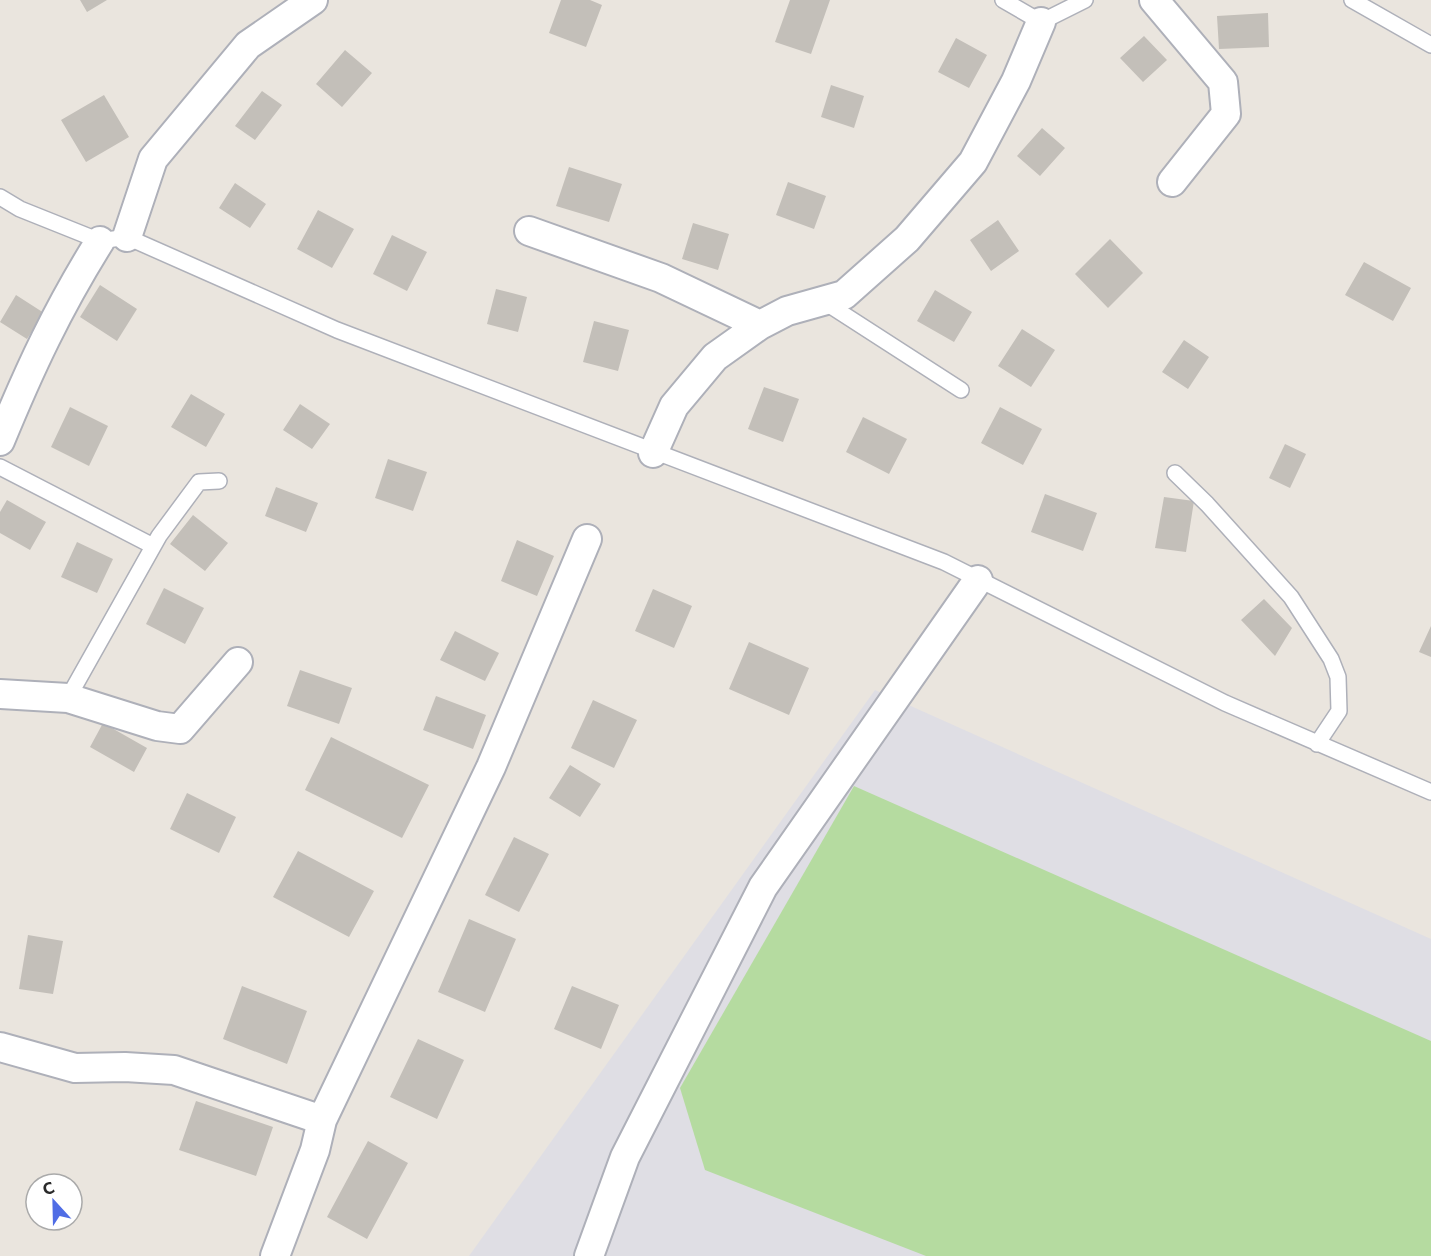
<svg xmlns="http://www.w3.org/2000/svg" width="1431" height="1256" font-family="Commissioner,sans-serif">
<rect width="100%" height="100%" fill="#eae5de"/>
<!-- industrial -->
<path fill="#dfdee4" d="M875 690 1431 939V1256H469Z"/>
<!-- green -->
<path fill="#b5dba0" d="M854 786 1431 1041V1256H926L705 1170 680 1088Z"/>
<!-- building -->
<path fill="#c3bfb9" d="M80 0H107L87 12Z
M561 0H590L602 5 586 47 549 33Z
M790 0H830L811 54 775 42Z
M1268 13 1269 47 1219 49 1217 16Z
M1144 36 1167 60 1143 82 1120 58Z
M956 38 987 55 969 88 938 72Z
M345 50 372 73 342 107 316 84Z
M831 85 864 96 854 128 821 117Z
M262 91 282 105 255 140 235 126Z
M104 95 129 137 86 162 61 120Z
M1042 128 1065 148 1040 176 1017 156Z
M569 167 622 184 609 222 556 206Z
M788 182 826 196 814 229 776 215Z
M235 183 266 204 250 228 219 208Z
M318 210 354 229 332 268 297 249Z
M998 220 1019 251 991 271 970 240Z
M693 223 729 234 718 270 682 259Z
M392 235 427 252 407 291 373 274Z
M1110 239 1143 273 1108 308 1075 274Z
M1364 262 1411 288 1393 321 1345 295Z
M100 285 137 309 117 341 80 317Z
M496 289 527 297 518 332 487 324Z
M935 290 972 312 954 342 917 321Z
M16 295 44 313 27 339 0 322Z
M594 321 629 330 618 371 583 362Z
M1022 329 1055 350 1031 387 998 366Z
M1184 340 1209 357 1188 389 1162 372Z
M764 387 799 399 783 442 748 429Z
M191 394 225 414 206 447 171 427Z
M300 404 330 424 312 449 283 430Z
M70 407 108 426 89 466 51 447Z
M1000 407 1042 429 1023 465 981 443Z
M863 417 907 439 889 474 846 452Z
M1285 444 1306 454 1290 488 1269 478Z
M388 459 427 472 413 511 375 498Z
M276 487 318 503 306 532 265 516Z
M1045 494 1097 513 1083 551 1031 532Z
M1164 497 1194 501 1186 552 1155 548Z
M7 500 46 522 30 550 0 533V512Z
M193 515 228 543 205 571 170 544Z
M517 540 554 556 537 596 501 581Z
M77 542 113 559 97 593 61 577Z
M164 588 204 608 185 644 146 624Z
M653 589 692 606 674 648 635 631Z
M1264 599 1292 628 1275 656 1241 620Z
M1431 626V657L1419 652Z
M455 631 499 653 485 681 440 660Z
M749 642 809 668 789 715 729 689Z
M300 670 352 688 339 724 287 706Z
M436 696 486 715 473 749 423 730Z
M593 700 637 720 614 768 571 748Z
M103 723 147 748 134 772 90 747Z
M331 737 429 785 402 838 305 790Z
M570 765 601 784 580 817 549 798Z
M187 793 236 817 219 853 170 829Z
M514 837 549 854 519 912 485 895Z
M298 851 374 891 349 937 273 897Z
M469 919 516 939 485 1012 438 992Z
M28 935 63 941 53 994 19 989Z
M242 986 307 1011 287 1064 223 1039Z
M572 986 619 1005 601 1049 554 1029Z
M418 1039 464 1060 437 1119 390 1097Z
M196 1101 273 1127 256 1176 179 1150Z
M368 1141 408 1163 367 1239 327 1217Z"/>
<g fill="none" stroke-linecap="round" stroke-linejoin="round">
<!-- lane casing -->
<g stroke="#aeb0b9" stroke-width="18">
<path id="lane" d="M1003 0 1041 22 1085 0
M1352 0 1431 45
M0 197 20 209 100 241 127 237 337 330 944 562 1225 703 1431 792
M823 301 961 390
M0 467 153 546
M1175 473 1207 504 1291 597 1331 659 1338 677 1339 711 1317 744
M68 698 159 536 199 482 219 481"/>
</g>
<!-- street casing -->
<g stroke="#aeb0b9" stroke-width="32">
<path id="street" d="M1154 0 1223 82 1226 114 1172 182
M529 231 661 278 760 325
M127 237 153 159 248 45 313 0
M0 441C30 368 58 308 100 241
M653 453 674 406 715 357 760 325 787 311 844 295 907 239 973 162 1016 81 1041 22
M0 694 68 698 157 726 180 729 238 662
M0 1047 75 1068 125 1067 174 1070 322 1120
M275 1256 315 1150 322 1120 491 767 587 539
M589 1256 625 1157 763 887 978 580"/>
</g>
<!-- lane -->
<use href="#lane" stroke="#fff" stroke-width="15"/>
<!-- street -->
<use href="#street" stroke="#fff" stroke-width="28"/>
</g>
<!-- north arrow -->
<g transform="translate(54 1202) rotate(338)"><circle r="28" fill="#ffffff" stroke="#aaaaaa" stroke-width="1.5"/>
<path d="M0-4.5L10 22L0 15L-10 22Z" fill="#506de5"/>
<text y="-9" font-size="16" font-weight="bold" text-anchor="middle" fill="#2a2a2a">С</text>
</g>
</svg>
